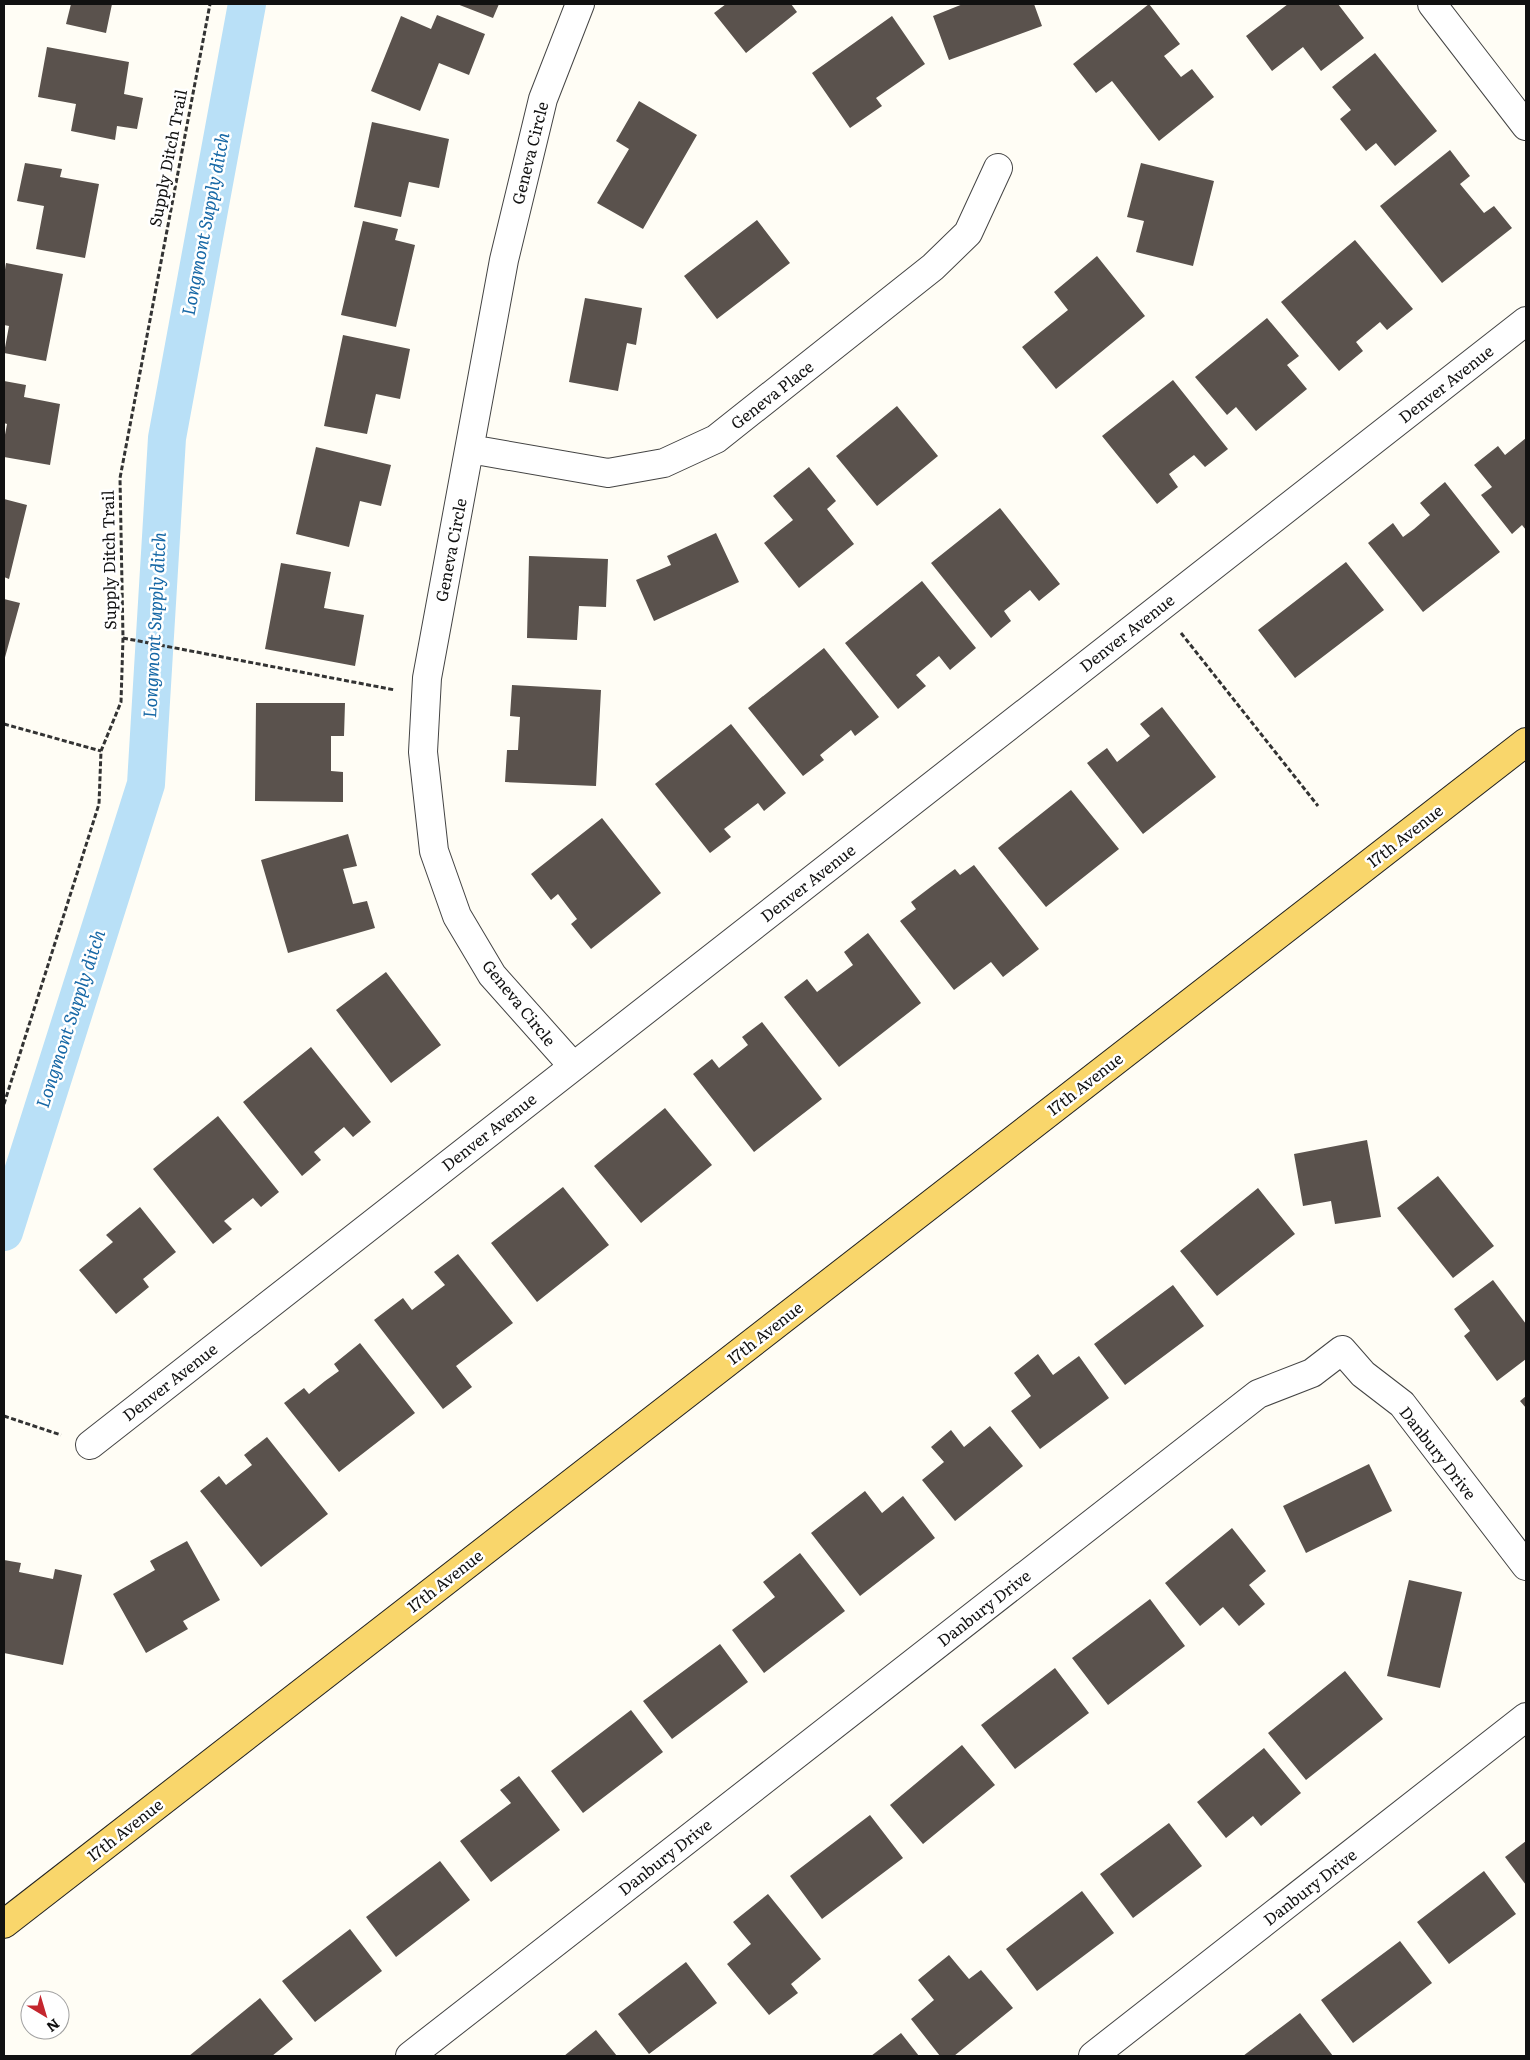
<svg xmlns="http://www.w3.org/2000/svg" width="1530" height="2060" font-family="Literata,serif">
<rect width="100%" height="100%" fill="#fffdf5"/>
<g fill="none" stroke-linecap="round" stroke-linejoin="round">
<!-- canal -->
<path stroke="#b9e0f7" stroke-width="38" d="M4 1232 146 784 167 438 247 4"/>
</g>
<!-- building -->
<path fill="#5a524d" d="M71 4H112L106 33 66 24Z
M457 4H499L493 18Z
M726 4H791L797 12 746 53 714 13Z
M963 4H1034L1042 26 949 60 933 16Z
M1149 4 1180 44 1164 56 1181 77 1192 69 1214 97 1159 141 1112 81 1096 93 1073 64Z
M1288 4H1338L1364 38 1321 71 1303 47 1272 71 1246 36Z
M437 15 485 34 469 75 439 63 420 111 371 91 401 16 431 29Z
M892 16 925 64 876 98 882 106 850 128 812 73Z
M47 47 129 62 124 94 143 98 137 129 117 126 115 140 71 131 76 104 38 97Z
M1375 53 1437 131 1395 166 1376 143 1366 151 1340 119 1351 110 1332 87Z
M639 101 697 135 643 229 597 203 629 149 616 141Z
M372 122 449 139 439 188 409 182 401 217 354 207Z
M1450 150 1470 176 1460 184 1484 213 1494 206 1512 228 1442 283 1380 206Z
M25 163 62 169 60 177 99 184 85 258 36 249 44 206 17 201Z
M1141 163 1214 181 1193 266 1136 252 1144 221 1127 217Z
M757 220 790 263 717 319 684 276Z
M363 221 398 229 395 240 415 245 396 327 341 315Z
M1355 240 1413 309 1387 330 1380 322 1356 342 1363 351 1339 371 1281 302Z
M1097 256 1145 316 1056 389 1022 347 1068 310 1054 292Z
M6 263 63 274 46 361 4 353 9 326 4 325V276Z
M585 298 642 308 636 345 627 343 618 391 569 382Z
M1267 318 1299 356 1287 365 1307 389 1256 431 1236 407 1227 415 1195 377Z
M343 335 410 349 400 399 376 394 367 434 324 426Z
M1173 380 1228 449 1205 467 1194 455 1169 474 1178 487 1157 504 1102 436Z
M4 381 26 385 24 397 60 404 50 465 4 457V440L7 424 4 423Z
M897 406 938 456 877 506 836 456Z
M1526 438V530L1522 525 1512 534 1481 495 1492 487 1474 465 1498 446 1505 455Z
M316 447 391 465 381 506 360 501 349 547 296 534Z
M809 467 836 501 827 509 854 544 799 588 764 543 793 520 773 496Z
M1445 482 1500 552 1423 612 1368 543 1393 523 1403 537 1414 529 1430 515 1420 503Z
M4 499 27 505 9 579 4 577Z
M1000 508 1060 584 1039 601 1030 590 1004 611 1011 621 991 638 931 563Z
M716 533 739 582 654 621 636 580 671 565 667 556Z
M529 556 608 559 606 607 579 606 577 640 527 638Z
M1346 562 1384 610 1295 678 1258 630Z
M281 563 331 572 324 608 364 615 355 666 265 649Z
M922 581 976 648 950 670 939 656 916 675 926 686 898 709 845 643Z
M4 599 20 603 4 661Z
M824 648 879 717 855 736 851 730 820 755 824 760 803 776 748 708Z
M512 685 601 690 596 786 505 782 507 750H518L520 717 510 716Z
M256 703H345L344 736H331V771L343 772V802L255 801Z
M1162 707 1216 777 1143 834 1087 763 1107 748 1117 762 1150 736 1140 724Z
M731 724 786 793 764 811 758 803 724 829 731 837 710 853 655 784Z
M1071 790 1119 849 1046 907 998 848Z
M602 818 661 893 591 949 571 924 577 919 558 894 551 900 531 874Z
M348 834 357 866 343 869 353 904 367 901 375 928 288 953 261 860Z
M974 865 1039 949 1003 977 991 962 954 990 900 921 916 909 911 902 932 886 955 869 960 875Z
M868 933 921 1003 839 1067 784 997 807 979 817 992 853 965 844 952Z
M386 972 441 1045 391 1083 336 1010Z
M762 1022 822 1099 754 1152 693 1074 712 1059 719 1068 748 1045 742 1037Z
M311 1047 371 1122 353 1137 344 1127 314 1152 321 1160 302 1176 243 1102Z
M665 1108 712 1165 641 1223 594 1166Z
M218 1116 279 1192 261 1207 253 1198 224 1221 232 1229 213 1244 153 1169Z
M1367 1140 1381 1217 1335 1224 1331 1201 1303 1206 1294 1154Z
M1438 1176 1494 1246 1453 1278 1397 1208Z
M563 1187 609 1245 537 1302 491 1243Z
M1258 1188 1295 1234 1217 1296 1180 1251Z
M140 1207 176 1252 143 1279 149 1287 116 1314 79 1270 113 1242 106 1235Z
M458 1254 513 1323 456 1366 472 1387 443 1409 374 1320 403 1298 412 1310 445 1285 434 1272Z
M1493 1280 1526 1324V1359L1497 1381 1464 1336 1470 1331 1454 1309Z
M1173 1285 1204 1326 1125 1385 1094 1344Z
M360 1343 415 1413 339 1472 284 1403 304 1388 309 1394 325 1381 339 1371 334 1364Z
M1038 1354 1053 1375 1079 1356 1109 1398 1040 1449 1011 1411 1031 1396 1014 1373Z
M1526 1396V1408L1520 1401Z
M990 1426 1023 1466 955 1521 922 1480 944 1462 931 1447 951 1430 964 1447Z
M267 1437 328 1514 261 1567 200 1491 219 1476 226 1485 252 1465 244 1455Z
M1369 1464 1392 1511 1306 1553 1283 1506Z
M865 1491 882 1513 903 1496 935 1538 860 1596 811 1533Z
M1232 1528 1266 1571 1249 1585 1265 1604 1239 1626 1223 1607 1200 1626 1165 1583Z
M187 1541 220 1600 183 1621 188 1629 146 1653 113 1594 155 1570 150 1561Z
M800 1553 845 1611 764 1673 732 1630 775 1597 763 1582Z
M4 1560 21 1563 19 1572 53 1579 55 1569 82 1575 63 1665 4 1653Z
M1409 1580 1462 1592 1440 1688 1387 1676Z
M1150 1599 1185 1646 1108 1705 1072 1658Z
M720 1644 748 1682 672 1739 643 1701Z
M1055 1668 1089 1713 1015 1769 981 1725Z
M1345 1671 1383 1719 1306 1780 1268 1733Z
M631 1710 663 1752 583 1813 551 1771Z
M962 1745 995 1785 923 1844 890 1805Z
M1264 1748 1301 1793 1261 1826 1253 1816 1226 1838 1197 1802Z
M519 1776 560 1830 491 1882 460 1841 511 1803 500 1790Z
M870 1815 903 1858 822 1919 790 1876Z
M1169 1823 1202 1866 1133 1918 1100 1874Z
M1526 1841V1885L1505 1857Z
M440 1861 470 1900 396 1957 366 1917Z
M1484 1871 1516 1914 1449 1964 1417 1922Z
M1082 1891 1114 1933 1037 1991 1006 1949Z
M768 1894 821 1959 791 1984 798 1993 769 2015 727 1964 751 1944 733 1922Z
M350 1929 382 1971 315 2022 282 1981Z
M1400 1941 1432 1983 1353 2043 1321 2000Z
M949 1955 969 1979 981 1970 1013 2008 954 2056H940L911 2019 934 2000 918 1980Z
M686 1962 717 2003 649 2054 618 2014Z
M260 1998 293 2039 272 2056H189Z
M1300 2013 1333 2056H1243Z
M596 2030 617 2056H564Z
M901 2033 919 2056H871Z"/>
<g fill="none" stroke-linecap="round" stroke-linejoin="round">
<!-- minor casing -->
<g stroke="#444" stroke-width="30">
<path id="minor" d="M1432 4 1526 126
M470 449 608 473 664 463 716 439 933 267 968 233 998 168
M573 1066 492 975 457 916 434 851 423 752 427 678 504 260 543 99 580 4
M90 1445 1526 321
M410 2056 1258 1394 1312 1373 1342 1350 1363 1374 1402 1404 1526 1566
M1093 2056 1526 1717"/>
</g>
<!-- major casing -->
<g stroke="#222" stroke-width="30">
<path id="major" d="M4 1924 1526 742"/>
</g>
<!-- path -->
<path stroke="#333" stroke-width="3" stroke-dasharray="5 2.5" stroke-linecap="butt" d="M1181 633 1318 806
M123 638 395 690
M4 724 101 751
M4 1104 99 804 101 751 121 702 123 638 120 478 210 4
M4 1416 61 1435"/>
<!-- minor -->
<use href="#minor" stroke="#fff" stroke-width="28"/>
<!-- major -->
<use href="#major" stroke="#f9d66b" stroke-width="28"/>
</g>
<g text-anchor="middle" stroke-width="5" stroke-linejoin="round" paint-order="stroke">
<!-- street labels -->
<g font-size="16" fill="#111" stroke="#fff">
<text transform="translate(530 153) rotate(-76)" y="6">Geneva Circle</text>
<text transform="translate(168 158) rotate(-79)" y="6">Supply Ditch Trail</text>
<text transform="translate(1446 384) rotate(-38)" y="6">Denver Avenue</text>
<text transform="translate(772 395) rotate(-38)" y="6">Geneva Place</text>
<text transform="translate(451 550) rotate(-79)" y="6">Geneva Circle</text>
<text transform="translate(109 560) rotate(-91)" y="6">Supply Ditch Trail</text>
<text transform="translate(1127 633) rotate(-38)" y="6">Denver Avenue</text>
<text transform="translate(1405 836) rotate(-38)" y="6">17th Avenue</text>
<text transform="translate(808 883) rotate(-38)" y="6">Denver Avenue</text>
<text transform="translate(519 1003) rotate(51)" y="6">Geneva Circle</text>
<text transform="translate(1085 1084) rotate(-38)" y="6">17th Avenue</text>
<text transform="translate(489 1132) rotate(-38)" y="6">Denver Avenue</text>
<text transform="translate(765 1333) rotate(-38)" y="6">17th Avenue</text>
<text transform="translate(170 1382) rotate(-38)" y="6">Denver Avenue</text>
<text transform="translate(1438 1453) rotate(52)" y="6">Danbury Drive</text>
<text transform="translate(445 1581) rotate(-38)" y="6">17th Avenue</text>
<text transform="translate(984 1608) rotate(-38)" y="6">Danbury Drive</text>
<text transform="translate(125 1830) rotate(-38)" y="6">17th Avenue</text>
<text transform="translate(665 1857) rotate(-38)" y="6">Danbury Drive</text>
<text transform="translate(1310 1887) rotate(-38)" y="6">Danbury Drive</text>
</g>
<!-- water labels -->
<g font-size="18" font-style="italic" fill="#1768a6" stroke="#fff">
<text transform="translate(206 224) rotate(-79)" y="6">Longmont Supply ditch</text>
<text transform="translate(155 625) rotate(-87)" y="6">Longmont Supply ditch</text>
<text transform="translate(71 1019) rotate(-72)" y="6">Longmont Supply ditch</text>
</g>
</g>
<!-- border -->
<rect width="1530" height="2060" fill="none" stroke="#111111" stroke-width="10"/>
<!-- north arrow -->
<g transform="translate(45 2015) rotate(142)"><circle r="24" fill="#ffffff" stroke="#a0a0a0"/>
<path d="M0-4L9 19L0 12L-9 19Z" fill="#c4262e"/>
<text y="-8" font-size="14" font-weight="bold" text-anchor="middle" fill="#111111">N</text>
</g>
</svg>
